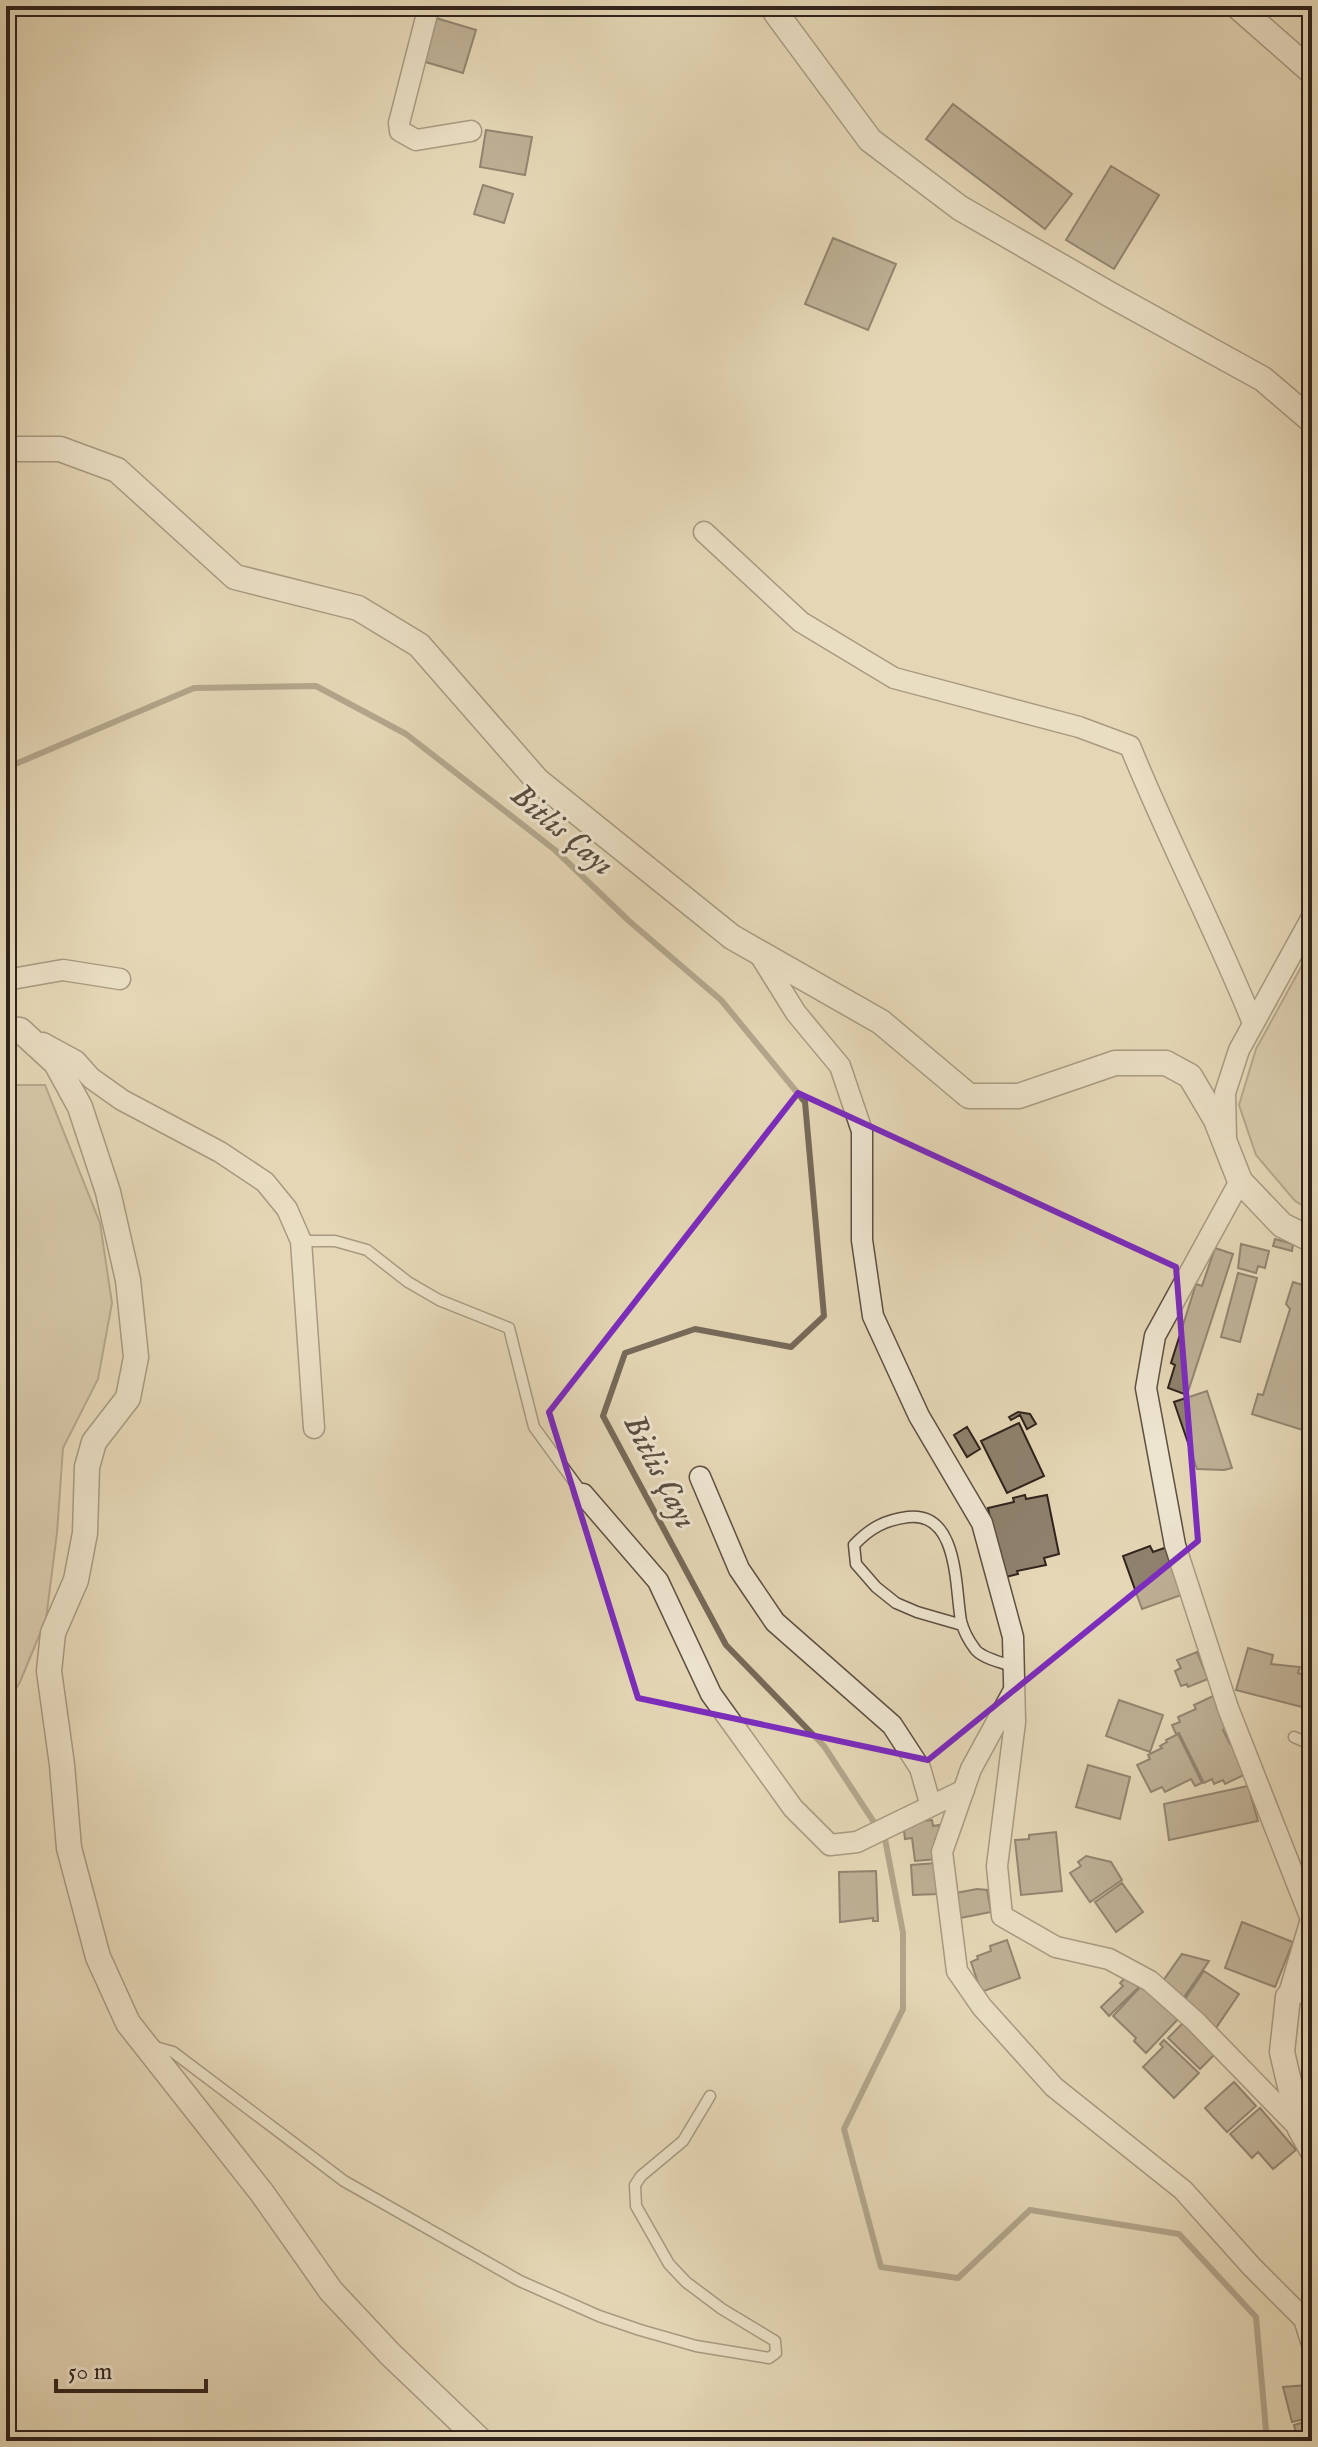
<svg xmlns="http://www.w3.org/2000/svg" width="1318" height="2447" font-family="'IM FELL English',serif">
<rect width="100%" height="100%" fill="#e5d7b6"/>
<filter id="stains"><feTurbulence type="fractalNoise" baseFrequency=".0025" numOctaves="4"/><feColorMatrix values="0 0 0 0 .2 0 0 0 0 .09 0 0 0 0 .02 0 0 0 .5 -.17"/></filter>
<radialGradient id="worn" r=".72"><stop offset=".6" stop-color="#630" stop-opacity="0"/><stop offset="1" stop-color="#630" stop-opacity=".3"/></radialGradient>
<!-- green -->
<path fill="#c6b89c" stroke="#7b6e5c" stroke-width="2" d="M1312 947V1211L1295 1201 1256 1155 1239 1105 1256 1049Z
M6 1085H45L100 1223 112 1303 98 1379 63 1448 57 1533 46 1619 20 1682 6 1705Z"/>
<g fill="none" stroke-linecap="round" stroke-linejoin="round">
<!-- stream -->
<path stroke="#776a5a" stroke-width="6" d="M6 768 194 688 316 686 406 734 555 850 629 921 721 1000 805 1102 824 1316 791 1347 695 1329 625 1353 603 1416 726 1645 824 1746 885 1839 903 1933V2009L844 2129 881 2267 958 2278 1030 2210 1179 2234 1256 2317 1267 2441"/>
</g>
<!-- building -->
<path fill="#8e816d" stroke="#30231d" stroke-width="2" d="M543 6H580L577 16Z
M436 18 476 30 463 73 422 61Z
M953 104 1072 194 1045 229 926 139Z
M486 130 532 137 525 175 480 167Z
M1111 166 1159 195 1114 269 1066 240Z
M483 185 513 194 504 223 474 214Z
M833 238 896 264 868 330 805 304Z
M1275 1239 1293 1244 1292 1251 1273 1246Z
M1241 1244 1269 1251 1265 1268 1258 1266 1256 1273 1238 1268Z
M1215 1248 1233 1254 1187 1395 1168 1388 1175 1365 1171 1363 1196 1284 1202 1286Z
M1238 1273 1257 1278 1240 1342 1221 1337Z
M1293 1282 1312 1288V1433L1252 1414 1258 1394 1263 1395 1290 1309 1286 1304Z
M1207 1391 1232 1468 1224 1470 1197 1469 1174 1402Z
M1018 1412 1030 1414 1036 1424 1027 1429 1020 1415 1011 1420 1009 1417Z
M1019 1423 1044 1476 1007 1493 981 1441Z
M967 1427 980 1449 967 1457 954 1435Z
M1025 1495 1026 1499 1047 1495 1059 1554 1044 1558 1046 1565 1017 1571 1018 1574 1002 1578 988 1508 1014 1502 1013 1498Z
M1150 1546 1153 1552 1170 1546 1187 1593 1142 1609 1123 1556Z
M1248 1648 1273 1655 1271 1664 1300 1667 1298 1673 1305 1675 1302 1686 1307 1687 1302 1707 1236 1690Z
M1197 1652 1208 1679 1188 1687 1187 1684 1181 1686 1175 1671 1181 1668 1177 1660Z
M1213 1696 1228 1726 1223 1730 1230 1744 1233 1743 1248 1773 1225 1784 1223 1780 1214 1784 1212 1779 1204 1783 1179 1733 1176 1734 1172 1725 1180 1722 1178 1717 1196 1709 1194 1705Z
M1119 1700 1163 1715 1150 1752 1106 1736Z
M1178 1734 1202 1783 1195 1786 1191 1779 1165 1792 1162 1787 1151 1792 1137 1765 1150 1759 1148 1755 1162 1748 1160 1746 1167 1742 1166 1740Z
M1088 1765 1130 1777 1120 1819 1076 1807Z
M1248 1786 1258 1821 1169 1840 1164 1804Z
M932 1820 933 1826 939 1825 940 1838 935 1839 937 1859 915 1861 912 1838 905 1839 903 1823Z
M1056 1832 1062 1891 1021 1895 1015 1840 1029 1839V1835Z
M1086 1856 1111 1862 1122 1880 1090 1902 1070 1873 1081 1866 1078 1862Z
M936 1863 938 1894 913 1895 911 1865Z
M876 1871 878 1921H873V1918L840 1922 839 1872Z
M1122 1883 1143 1912 1116 1932 1095 1902Z
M977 1889 987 1890 991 1912 955 1919 950 1894Z
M1242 1922 1293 1942 1275 1987 1225 1968Z
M1007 1940 1020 1978 981 1992 971 1962 978 1959 977 1956 991 1951 990 1946Z
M1182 1954 1209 1961 1182 2000 1160 1985Z
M1204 1971 1239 1994 1216 2028 1181 2005Z
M1129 1974 1140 1986 1109 2016 1101 2007 1123 1986 1120 1983Z
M1144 1983 1180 2017 1146 2053 1134 2041 1136 2038 1113 2016Z
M1186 2020 1218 2051 1200 2069 1168 2038Z
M1164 2040 1199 2073 1174 2098 1143 2067 1163 2047 1160 2044Z
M1234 2082 1256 2106 1227 2132 1205 2108Z
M1260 2108 1296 2150 1273 2169 1258 2152 1252 2158 1230 2134Z
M1312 2379V2417L1292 2422 1283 2387 1308 2385 1306 2380Z
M1312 2420V2441H1298L1294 2425Z"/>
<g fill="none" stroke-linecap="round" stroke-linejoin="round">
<!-- service casing -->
<g stroke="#5d5043" stroke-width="13">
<path id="service" d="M301 1241H335L367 1250 408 1282 439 1300 509 1328 534 1427 583 1494
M962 1625 917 1612 896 1603 876 1587 856 1564 854 1545C870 1528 885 1520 908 1517 959 1511 955 1588 961 1621 963 1629 969 1641 975 1649 981 1658 1002 1662 1013 1667
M1294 1737 1312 1745
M152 2046 173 2052 344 2181 520 2281 599 2316 640 2330 696 2346 769 2358 776 2353 775 2341 722 2309 686 2282 669 2264 636 2206 635 2185 641 2176 683 2141 710 2096"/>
</g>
<!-- minor casing -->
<g stroke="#5d5043" stroke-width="23">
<path id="minor" d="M429 6 399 123 400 131 416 140 471 131
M704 532 801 622 894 678 1079 727 1130 746C1168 840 1215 929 1253 1023
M758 952 796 1013 840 1066 862 1131V1240L873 1316 919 1416 982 1523 1013 1637 1015 1722 997 1866 1002 1916 1056 1947 1109 1959 1150 1981 1195 2021 1300 2129
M6 980 63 970 120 979
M43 1043 76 1061 91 1078 122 1100 220 1152 265 1182 287 1209 301 1241 314 1428
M1226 1140 1225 1093 1239 1050 1312 917
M1240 1181 1155 1336 1146 1388 1175 1545 1228 1708 1311 1919 1288 1997
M700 1477 739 1569 775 1622 892 1725 920 1768 931 1806
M583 1494 658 1581 711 1694 793 1808 830 1845 857 1842 964 1790
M1013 1692 971 1769 942 1852 957 1971 982 2007 1054 2087 1183 2190 1252 2267 1304 2319 1312 2344"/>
</g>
<!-- tertiary casing -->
<g stroke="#5d5043" stroke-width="27">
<path id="tertiary" d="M773 6 776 13 870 140 960 208 1109 294 1263 379 1312 421
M1237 6 1312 72
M6 449H60L117 470 235 577 358 608 419 645 537 780 732 937 881 1022 969 1096H1019L1115 1063H1166L1190 1076 1216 1120 1240 1181 1282 1225 1312 1240
M6 1029 20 1030 56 1063 80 1107 108 1192 128 1280 136 1357 128 1398 94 1442 87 1467 85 1533 76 1580 53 1633 49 1671 62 1765 69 1848 98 1957 128 2023 262 2193 331 2291 390 2354 481 2441
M1312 1978 1288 1997 1282 2052 1300 2129 1312 2150"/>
</g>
<!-- service -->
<use href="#service" stroke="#eee5d0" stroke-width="10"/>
<!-- minor -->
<use href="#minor" stroke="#eee5d0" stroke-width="20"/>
<!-- tertiary -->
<use href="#tertiary" stroke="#eee5d0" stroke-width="24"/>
</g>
<!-- marked area -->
<path d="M0 0H1318V2447H0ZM798 1093 1176 1267 1198 1541 928 1760 638 1698 549 1412Z" fill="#e5d7b6" fill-opacity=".55" fill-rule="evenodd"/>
<path fill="none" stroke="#7b2cbf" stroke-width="6" stroke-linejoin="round" d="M798 1093 1176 1267 1198 1541 928 1760 638 1698 549 1412Z"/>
<g text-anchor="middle" stroke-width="6" stroke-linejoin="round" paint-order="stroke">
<!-- water labels -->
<g font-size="32" font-style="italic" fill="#5a4d40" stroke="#eee5d0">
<text transform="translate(563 829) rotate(40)" y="11">Bitlis Çayı</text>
<text transform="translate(661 1471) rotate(63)" y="11">Bitlis Çayı</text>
</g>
</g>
<!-- margin -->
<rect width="1318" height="2447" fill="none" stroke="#e5d7b6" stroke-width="32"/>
<rect x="8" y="8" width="1302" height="2431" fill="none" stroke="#30231d" stroke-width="4"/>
<rect x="16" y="16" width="1286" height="2415" fill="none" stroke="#30231d" stroke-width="2"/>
<!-- scale -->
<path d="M56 2379v12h150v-12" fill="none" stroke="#30231d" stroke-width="4"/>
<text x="68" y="2379" font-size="24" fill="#30231d" stroke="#eee5d0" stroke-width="6" paint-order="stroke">50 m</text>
<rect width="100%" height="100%" filter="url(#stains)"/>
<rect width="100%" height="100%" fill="url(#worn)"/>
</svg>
